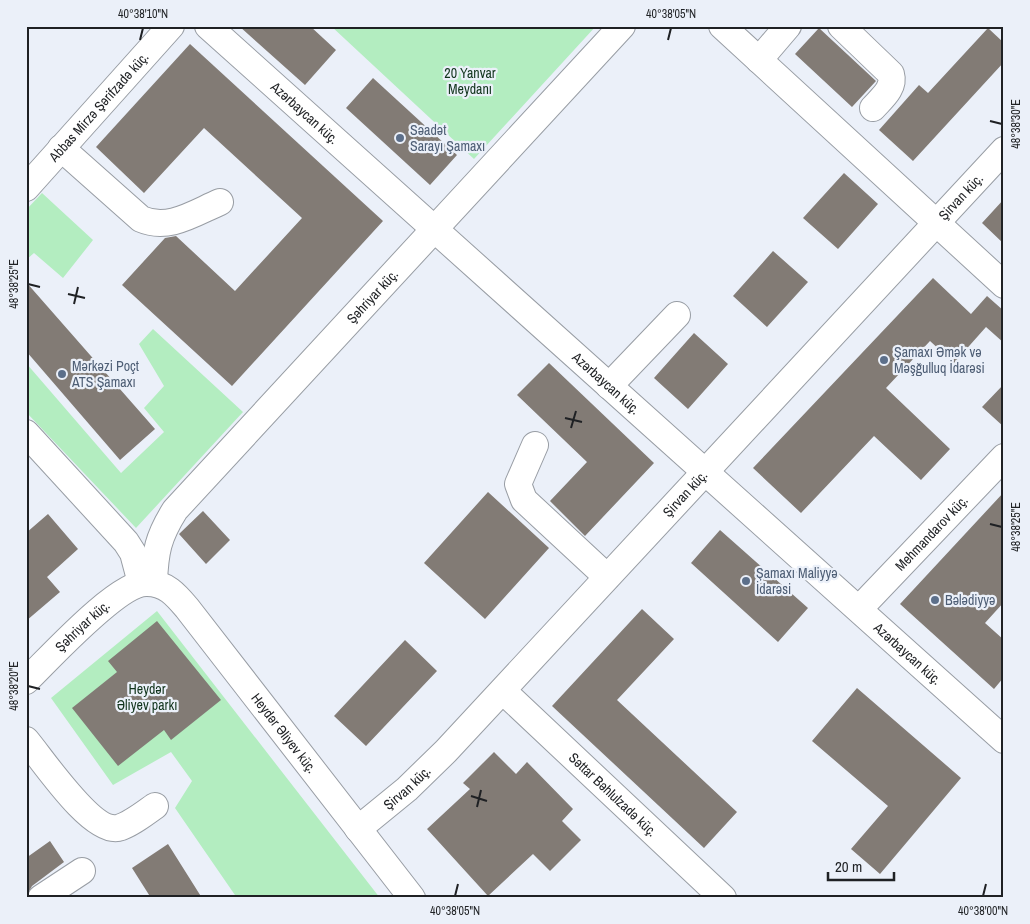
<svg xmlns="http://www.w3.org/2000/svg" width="1030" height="924" font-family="'Archivo Narrow',sans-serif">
<rect width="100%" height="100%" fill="#ebf0f9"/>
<!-- green -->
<path fill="#b3edc0" d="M331 26H596L474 159Z
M42 193 93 240 63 278 34 253 26 260V210Z
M153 329 243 412 136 528 26 412V363L121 473 164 432 144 408 164 386 139 344Z
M157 611 380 898H237L175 808 192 781 171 752 113 785 51 698Z"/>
<!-- building -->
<path fill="#827b75" d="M239 26H310L336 50 305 85Z
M819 28 876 81 852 107 795 54Z
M988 28 1004 43V62L913 161 879 130 919 85 928 93Z
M190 44 383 221 232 386 122 285 165 238 176 236 235 291 302 218 204 128 144 193 96 147Z
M373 78 457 155 430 185 346 108Z
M844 173 878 204 838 249 803 218Z
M1004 199V244L982 223Z
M773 251 808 282 767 327 733 296Z
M933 278 971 314 987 296 1004 311V343L986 327 954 363 930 341 886 388 950 449 921 480 874 436 801 513 753 468Z
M26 282 155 429 120 460 26 351Z
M694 333 728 364 688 409 654 378Z
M549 363 654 463 585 536 550 501 587 462 517 395Z
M1004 384V427L982 407Z
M488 492 549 548 485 619 424 563Z
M1004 492V602L985 623 1004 640V677L994 689 900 604Z
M203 511 230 540 206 564 179 534Z
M48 514 78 549 47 577 60 592 26 621V533Z
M720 530 808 608 778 642 691 563Z
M642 609 674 639 617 700 737 812 704 848 552 706Z
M157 621 221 700 171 740 164 730 118 766 72 708 117 672 108 661Z
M405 640 437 671 366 746 334 716Z
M857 688 961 778 880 874 851 849 888 806 812 741Z
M494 752 516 774 527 762 573 809 562 821 581 840 550 871 533 854 488 896 427 829 470 789 463 783Z
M50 841 64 862 32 886 26 897V858Z
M168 844 202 898H151L132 868Z"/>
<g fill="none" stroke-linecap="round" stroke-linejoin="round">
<!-- minor casing -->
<g stroke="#989da4" stroke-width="28">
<g id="minor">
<path id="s1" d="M208 26 1004 740"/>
<path d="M722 26 1004 285"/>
<path d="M841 26 891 74C895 88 882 98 873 108"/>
<path d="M759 60 788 26"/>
<path d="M61 148 141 219C169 231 194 213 220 202"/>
<path id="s2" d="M26 188 171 26"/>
<path d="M609 386 677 315"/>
<path d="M26 433 126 542 133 553 141 583"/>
<path d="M535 445 518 484 524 500 607 577"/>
<path id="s3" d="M154 583C155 552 158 537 175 510L622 26"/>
<path id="s4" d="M859 609 1004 457"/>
<path id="s5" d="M26 681C49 659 118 582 147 583 166 583 176 595 187 608L412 898"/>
<path id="s6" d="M503 691 723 898"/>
<path d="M26 740C43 760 91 833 118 828 130 825 145 813 155 806"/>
<path id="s7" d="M358 829 407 789 446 751 1004 150"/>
<path d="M41 898 82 871"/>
</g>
</g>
<!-- minor -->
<use href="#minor" stroke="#fff" stroke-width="26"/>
</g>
<!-- ticks -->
<path fill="none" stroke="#1f2124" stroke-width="2" d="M140 40 143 28M668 40 671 28M990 121 1002 124M28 284 40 287M68 294 85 298M74 304 78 287M565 418 582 422M571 428 576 411M990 524 1002 527M28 686 40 689M471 796 487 801M477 807 481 790M455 896 458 884M983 896 986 884"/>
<!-- markers -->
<g fill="#5c6f8a" stroke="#ebf0f9" stroke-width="2">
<circle cx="400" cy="138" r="5"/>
<circle cx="884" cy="360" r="5"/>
<circle cx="62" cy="374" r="5"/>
<circle cx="746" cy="581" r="5"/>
<circle cx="935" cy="600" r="5"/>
</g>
<g text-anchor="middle" stroke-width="4.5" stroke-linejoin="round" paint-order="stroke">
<!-- park labels -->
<g font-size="14" fill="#10331b" stroke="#ebf0f9">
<text x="470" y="78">20 Yanvar<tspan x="470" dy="16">Meydanı</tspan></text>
<text x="147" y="694">Heydər<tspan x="147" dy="16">Əliyev parkı</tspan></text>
</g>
<!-- street labels -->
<g font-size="14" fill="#1f2124" stroke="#ebf0f9">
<text dy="5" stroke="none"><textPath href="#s2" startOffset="109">Abbas Mirzə Şərifzadə küç.</textPath></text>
<text dy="5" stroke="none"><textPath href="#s1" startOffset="130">Azərbaycan küç.</textPath></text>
<text dy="5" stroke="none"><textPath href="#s7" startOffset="874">Şirvan küç.</textPath></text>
<text dy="5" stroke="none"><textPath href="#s3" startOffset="368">Şəhriyar küç.</textPath></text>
<text dy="5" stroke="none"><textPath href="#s1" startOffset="535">Azərbaycan küç.</textPath></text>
<text dy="5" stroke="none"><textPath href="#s7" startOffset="469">Şirvan küç.</textPath></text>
<text dy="5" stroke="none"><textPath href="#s4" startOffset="105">Mehmandarov küç.</textPath></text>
<text dy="5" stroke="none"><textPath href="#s5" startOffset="79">Şəhriyar küç.</textPath></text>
<text dy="5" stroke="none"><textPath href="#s1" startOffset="940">Azərbaycan küç.</textPath></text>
<text dy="5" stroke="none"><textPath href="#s5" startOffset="365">Heydər Əliyev küç.</textPath></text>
<text dy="5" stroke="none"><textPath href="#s7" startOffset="64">Şirvan küç.</textPath></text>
<text dy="5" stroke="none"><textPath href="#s6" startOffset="151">Səttar Bəhlulzadə küç.</textPath></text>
</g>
<!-- service labels -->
<g font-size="14" fill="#4e5e75" stroke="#ebf0f9" text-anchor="start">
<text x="410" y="135">Səadət<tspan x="410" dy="16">Sarayı Şamaxı</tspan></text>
<text x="894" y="357">Şamaxı Əmək və<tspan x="894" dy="16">Məşğulluq İdarəsi</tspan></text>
<text x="72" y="371">Mərkəzi Poçt<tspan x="72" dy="16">ATS Şamaxı</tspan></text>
<text x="756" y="578">Şamaxı Maliyyə<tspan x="756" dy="16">İdarəsi</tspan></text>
<text x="945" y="605">Bələdiyyə</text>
</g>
</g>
<!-- border -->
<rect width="1030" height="924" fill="none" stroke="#ebf0f9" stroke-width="55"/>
<!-- scale -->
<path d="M828 872v8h66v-8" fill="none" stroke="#1f2124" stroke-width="2.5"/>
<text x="835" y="872" font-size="15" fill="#1f2124" stroke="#ebf0f9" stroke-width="4" paint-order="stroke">20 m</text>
<rect x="28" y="28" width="974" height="868" fill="none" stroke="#1f2124" stroke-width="2"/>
<g font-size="12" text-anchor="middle" fill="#1f2124">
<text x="143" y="18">40°38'10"N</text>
<text x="671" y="18">40°38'05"N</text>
<text transform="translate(1016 124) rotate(-90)" y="4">48°38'30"E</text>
<text transform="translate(14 284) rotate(-90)" y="4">48°38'25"E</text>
<text transform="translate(1016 527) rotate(-90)" y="4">48°38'25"E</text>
<text transform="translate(14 686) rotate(-90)" y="4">48°38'20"E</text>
<text x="455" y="915">40°38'05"N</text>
<text x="983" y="915">40°38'00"N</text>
</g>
</svg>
